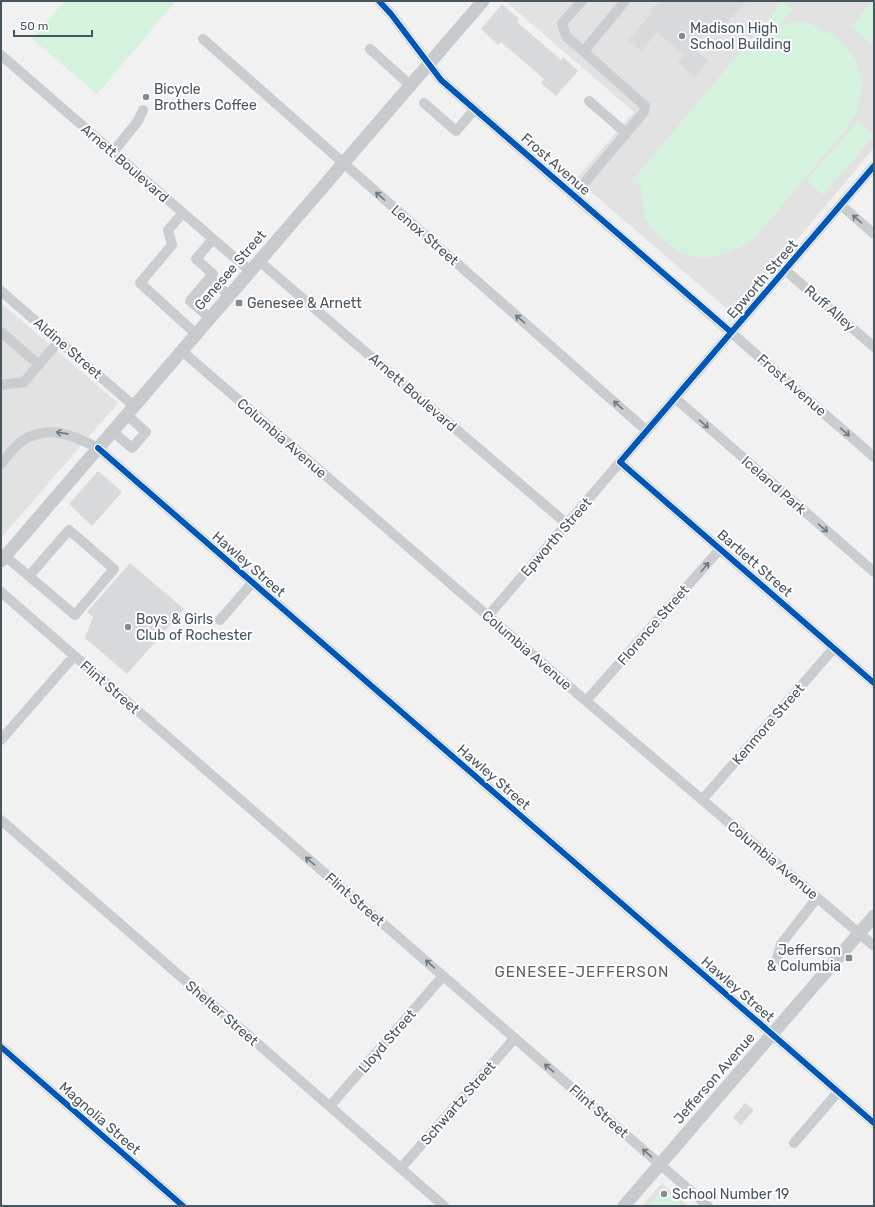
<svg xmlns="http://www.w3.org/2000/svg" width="875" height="1207" font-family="Rubik,sans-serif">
<rect width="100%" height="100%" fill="#f2f1f1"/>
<!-- education -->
<path fill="#e3e2e3" d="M505 1H874V148L734 315 576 179 634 112Z
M1 303 118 403 1 538Z
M662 1183 688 1206H642Z"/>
<!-- green -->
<path fill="#d5f2de" d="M64 1H176L97 94 32 39Z
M873 1H874V46L851 27Z
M782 2 793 10 779 25 804 21 837 37 855 59 862 81 859 107 848 127 752 241 728 253 704 258 682 254 657 235 645 218 641 187 633 180Z
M858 121 874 136 823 195 807 180Z
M662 1189 681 1206H648Z"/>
<!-- building -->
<path fill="#d8d9da" d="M662 1H746L722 28 714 22 693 47 708 61 695 77 678 63 684 55 657 32 641 51 629 40 652 12 649 10Z
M502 4 519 19 517 22 561 60 563 57 578 71 556 96 541 83 544 79 501 42 498 45 481 29Z
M98 471 122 492 92 526 69 504Z
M130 563 184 609 127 674 85 638 93 617 87 612Z
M745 1103 754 1110 741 1125 733 1118Z"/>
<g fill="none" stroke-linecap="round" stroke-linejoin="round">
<!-- minor -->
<path stroke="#cacdd0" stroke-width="10" d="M379 1 391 14 441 80 874 457
M203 39 647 431
M370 49 410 85
M584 51 625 1
M1 55 250 271
M589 101 626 133
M424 103 456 131 475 109
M113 152 138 121 143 110
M574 195 644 112 645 106 566 36 562 23 582 1
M841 205 874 234
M183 213 168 230 172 245 140 283 196 334
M259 261 567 524
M785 270 874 347
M209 278 229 295
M1 291 134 406
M210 318 190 301 213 274 196 259 213 239
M1 332 39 365
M182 351 586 701 874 946
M1 385 24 382 59 341
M675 398 874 572
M112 431 132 448 146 432 127 415
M620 462 874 683
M1 464C7 457 14 446 22 441 49 424 73 435 98 448L874 1123
M5 556 75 615 114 569 69 530 29 576
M1 592 708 1206
M488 616 874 166
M220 620 252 583
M586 701 720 549
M1 740 74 656
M702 800 834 648
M1 820 444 1206
M776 962 781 944 817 898
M1 1047 183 1206
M330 1106 443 976
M794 1143 838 1092
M401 1168 515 1038"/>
<!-- major -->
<path stroke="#c7cbce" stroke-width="13" d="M1 561 483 1
M624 1206 874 916"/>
<!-- cycleway casing -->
<g stroke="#fff" stroke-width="8">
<path id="cycleway" d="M379 1 391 14 441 80 731 332
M874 166 620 462 874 683
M98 448 874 1123
M1 1047 183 1206"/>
</g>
<!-- cycleway -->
<use href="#cycleway" stroke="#0057b8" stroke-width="6"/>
</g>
<!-- one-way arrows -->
<defs><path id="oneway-shaft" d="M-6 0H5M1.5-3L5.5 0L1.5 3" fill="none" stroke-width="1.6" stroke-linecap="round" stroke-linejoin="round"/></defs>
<g stroke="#6e7981">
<use href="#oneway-shaft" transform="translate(380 196) rotate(-139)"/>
<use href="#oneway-shaft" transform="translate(857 219) rotate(-139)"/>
<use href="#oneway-shaft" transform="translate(520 319) rotate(-139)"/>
<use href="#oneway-shaft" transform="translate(618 405) rotate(-139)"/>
<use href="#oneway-shaft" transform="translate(704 424) rotate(41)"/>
<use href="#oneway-shaft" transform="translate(845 432) rotate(41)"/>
<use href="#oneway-shaft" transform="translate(62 433) rotate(-172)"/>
<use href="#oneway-shaft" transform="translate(823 528) rotate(41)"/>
<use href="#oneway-shaft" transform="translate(705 567) rotate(-49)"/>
<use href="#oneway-shaft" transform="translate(310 861) rotate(-139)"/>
<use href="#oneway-shaft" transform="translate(430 964) rotate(-139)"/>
<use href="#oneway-shaft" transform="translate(549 1068) rotate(-139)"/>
<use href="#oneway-shaft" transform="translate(647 1153) rotate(-139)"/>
</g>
<!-- markers -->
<g fill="#838c92" stroke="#fff" stroke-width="1.5">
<circle cx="682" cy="36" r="4"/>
<circle cx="146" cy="97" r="4"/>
<rect x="235" y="299" width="8" height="8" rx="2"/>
<circle cx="128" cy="627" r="4"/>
<rect x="845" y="954" width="8" height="8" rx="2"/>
<circle cx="664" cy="1194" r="4"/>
</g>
<g text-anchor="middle" stroke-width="4" stroke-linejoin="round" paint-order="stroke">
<!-- poi labels -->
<g font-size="14" fill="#47555f" stroke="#fff" text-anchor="start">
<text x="690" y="33">Madison High<tspan x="690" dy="16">School Building</tspan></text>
<text x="154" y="94">Bicycle<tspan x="154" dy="16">Brothers Coffee</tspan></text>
<text x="247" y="308">Genesee &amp; Arnett</text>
<text x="136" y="624">Boys &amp; Girls<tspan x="136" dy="16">Club of Rochester</tspan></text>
<text x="841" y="955" text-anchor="end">Jefferson<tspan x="841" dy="16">&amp; Columbia</tspan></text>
<text x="672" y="1199">School Number 19</text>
</g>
<!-- street labels -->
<g font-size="14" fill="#47555f" stroke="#fff">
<text transform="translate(125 163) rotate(41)" y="5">Arnett Boulevard</text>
<text transform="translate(556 164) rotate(41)" y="5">Frost Avenue</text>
<text transform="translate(425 235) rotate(41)" y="5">Lenox Street</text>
<text transform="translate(230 270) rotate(-49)" y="5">Genesee Street</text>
<text transform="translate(762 279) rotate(-49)" y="5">Epworth Street</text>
<text transform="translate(830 308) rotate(41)" y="5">Ruff Alley</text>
<text transform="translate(68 348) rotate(41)" y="5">Aldine Street</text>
<text transform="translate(792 385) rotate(41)" y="5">Frost Avenue</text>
<text transform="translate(413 392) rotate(41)" y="5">Arnett Boulevard</text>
<text transform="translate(282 438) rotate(41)" y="5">Columbia Avenue</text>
<text transform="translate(774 485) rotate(41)" y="5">Iceland Park</text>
<text transform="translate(556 537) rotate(-49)" y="5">Epworth Street</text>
<text transform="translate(755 563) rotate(41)" y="5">Bartlett Street</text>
<text transform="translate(249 564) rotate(41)" y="5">Hawley Street</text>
<text transform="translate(653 625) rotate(-49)" y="5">Florence Street</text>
<text transform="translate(527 650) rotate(41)" y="5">Columbia Avenue</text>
<text transform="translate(110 687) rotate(41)" y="5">Flint Street</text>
<text transform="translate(768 724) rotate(-49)" y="5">Kenmore Street</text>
<text transform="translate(494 777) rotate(41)" y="5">Hawley Street</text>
<text transform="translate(773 860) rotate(40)" y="5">Columbia Avenue</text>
<text transform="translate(355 899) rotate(41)" y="5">Flint Street</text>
<text transform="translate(738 989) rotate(41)" y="5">Hawley Street</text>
<text transform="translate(222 1013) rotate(41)" y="5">Shelter Street</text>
<text transform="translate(387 1041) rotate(-49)" y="5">Lloyd Street</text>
<text transform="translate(714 1078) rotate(-49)" y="5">Jefferson Avenue</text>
<text transform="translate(458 1103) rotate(-49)" y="5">Schwartz Street</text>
<text transform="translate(599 1111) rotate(41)" y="5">Flint Street</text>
<text transform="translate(100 1118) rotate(41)" y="5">Magnolia Street</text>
</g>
<!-- neighbourhood labels -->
<g font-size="15" letter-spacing="1" fill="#5c6166" stroke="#fff">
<text x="582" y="977">GENESEE-JEFFERSON</text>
</g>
</g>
<!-- border -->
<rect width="875" height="1207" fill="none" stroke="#47555f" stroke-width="4"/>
<!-- scale -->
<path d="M14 30v6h78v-6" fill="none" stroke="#47555f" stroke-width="2"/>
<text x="20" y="30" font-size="12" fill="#47555f" stroke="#ffffff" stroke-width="3" paint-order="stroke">50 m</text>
</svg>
